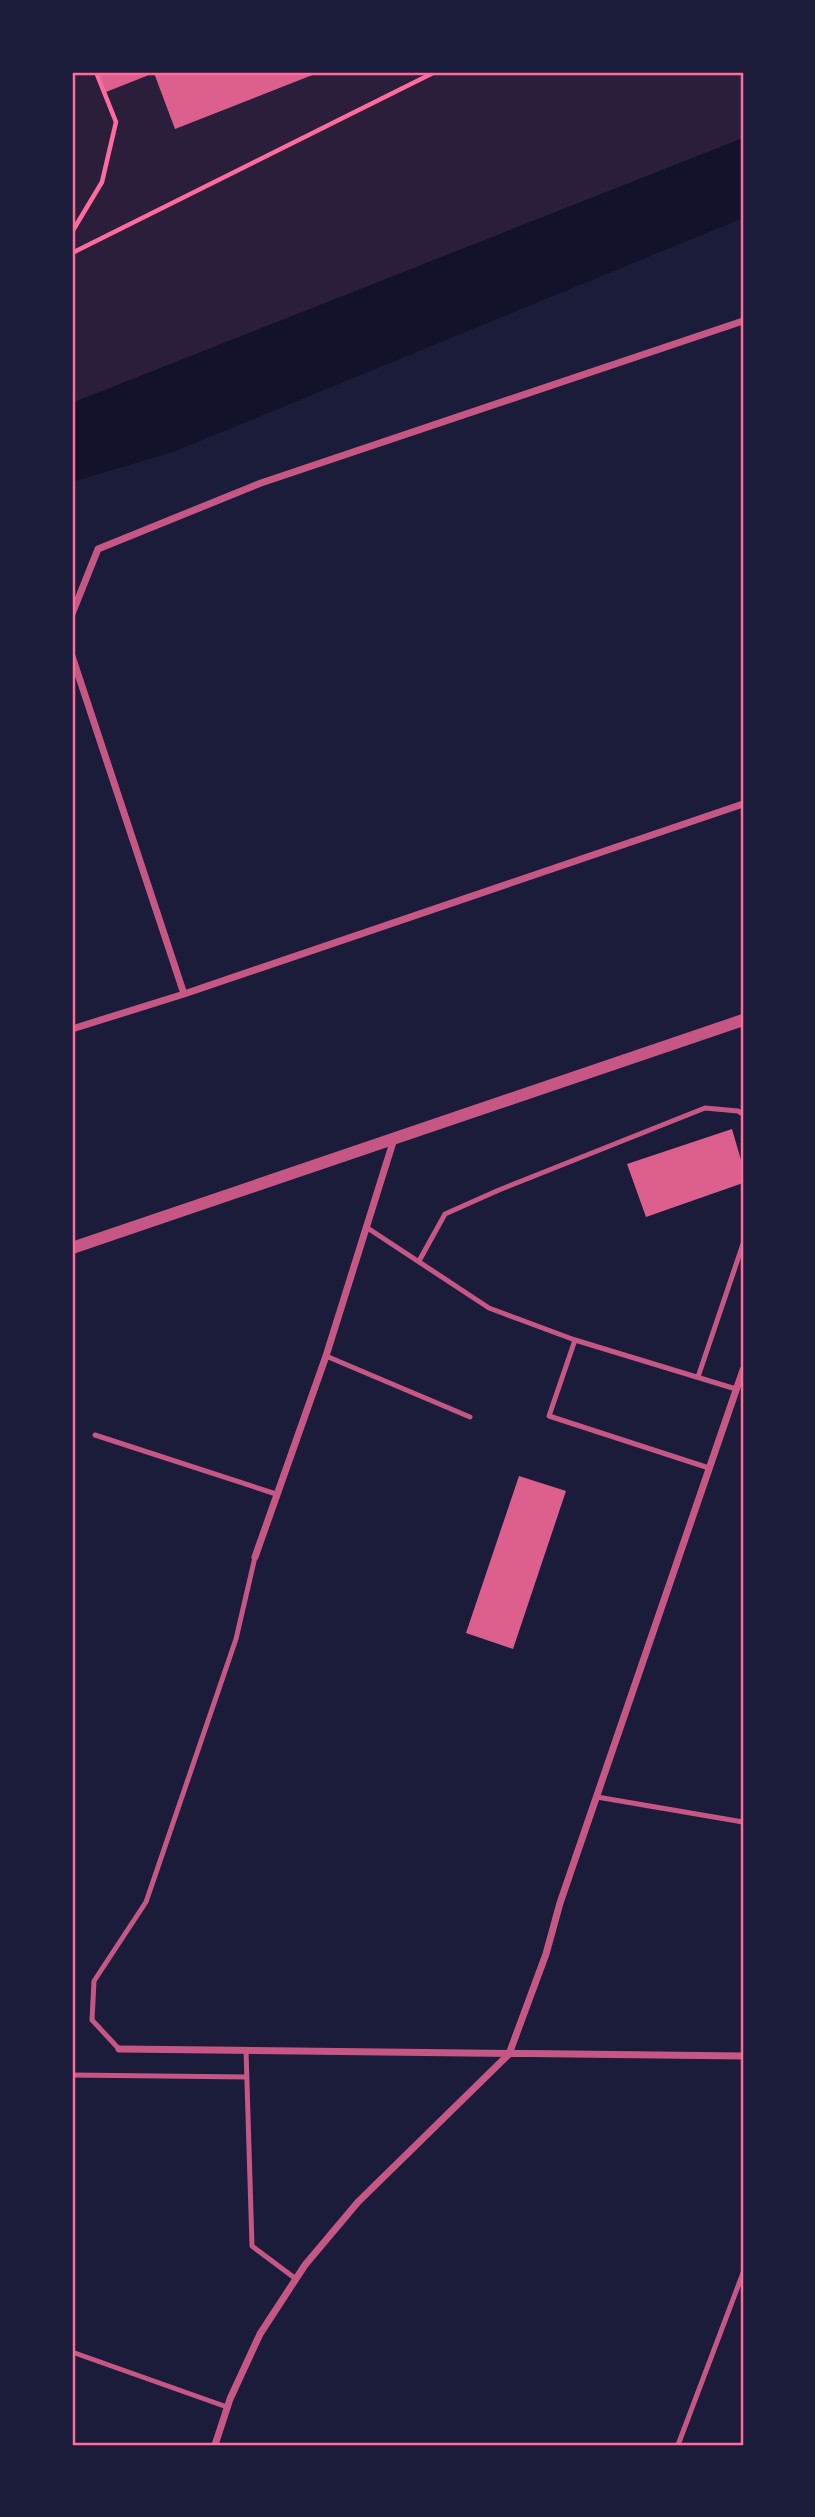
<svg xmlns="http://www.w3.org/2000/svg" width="815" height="2517" font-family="'Source Sans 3',sans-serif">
<rect width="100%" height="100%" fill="#1b1b3a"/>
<!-- green -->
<path fill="#2a1e3b" d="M72 72H743V138L72 403Z"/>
<!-- water -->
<path fill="#12122b" d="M743 138V218L173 452 72 482V403Z"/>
<!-- building -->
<path fill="#dd5f8e" d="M98 72H320L175 129 154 73 106 92Z
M732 1129 743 1167V1183L646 1217 627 1164Z
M519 1476 566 1491 513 1649 466 1633Z"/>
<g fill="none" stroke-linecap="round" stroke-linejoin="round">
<!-- path -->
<path stroke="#ff6b9d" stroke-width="4.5" d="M72 232 102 182 116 122 96 72
M72 253 435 72"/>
<!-- service -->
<path stroke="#c65784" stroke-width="5" d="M366 1227 489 1308 575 1340 549 1416 709 1468
M419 1261 445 1214 499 1190 705 1108 738 1111 743 1114
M575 1340 736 1389
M326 1356 470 1417
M698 1377 743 1244
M95 1435 276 1494
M597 1797 743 1822
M119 2049 92 2020 94 1981 146 1902 236 1639 255 1557
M246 2050 252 2246 296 2279
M72 2075 247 2077
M72 2352 227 2407
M678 2445 743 2273"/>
<!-- minor -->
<path stroke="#c65784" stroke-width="7" d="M72 614 98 549 261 483 743 321
M72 656 184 994 743 804
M72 1029 184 994
M255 1557 326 1356 394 1139
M119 2049 743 2056
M215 2445 230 2399 260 2334 305 2265 358 2202 509 2054 546 1954 560 1903 743 1370"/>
<!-- tertiary -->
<path stroke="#c65784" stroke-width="12" d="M72 1248 743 1020"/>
</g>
<!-- border -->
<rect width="815" height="2517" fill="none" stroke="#1b1b3a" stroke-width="147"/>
<rect x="74" y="74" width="668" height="2370" fill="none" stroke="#ff6b9d" stroke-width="2.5"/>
</svg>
